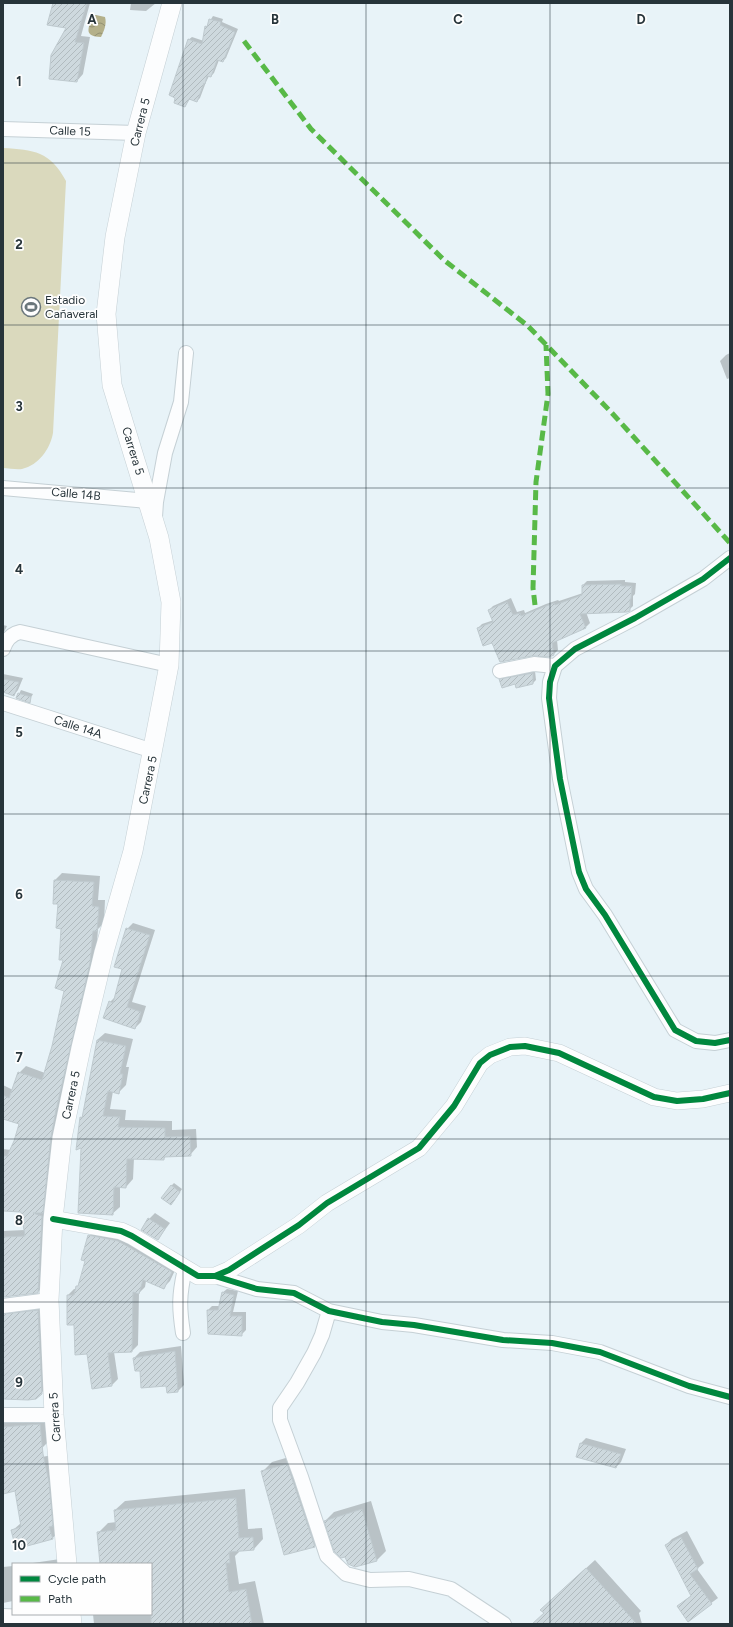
<svg xmlns="http://www.w3.org/2000/svg" width="733" height="1627" font-family="Figtree,sans-serif">
<defs>
<pattern id="water-waves" width="16" height="10" patternUnits="userSpaceOnUse"><rect width="16" height="10" fill="#b4b08a"/><path d="M0 5q4-4 8 0t8 0" fill="none" stroke="#929072"/></pattern>
<pattern id="building-hatch" width="6" height="6" patternUnits="userSpaceOnUse"><rect width="6" height="6" fill="#ced9de"/><path d="M-1 1l2-2M0 6l6-6M5 7l2-2" fill="none" stroke="#b1bbbf"/></pattern>
</defs>
<rect width="100%" height="100%" fill="#e8f3f8"/>
<!-- green -->
<path fill="#dad9bd" d="M3 148C34 150 50 151 66 181L53 433C50 449 39 465 22 469 16 470 9 468 3 468Z"/>
<!-- water -->
<path fill="url(#water-waves)" d="M96 15 105 17C107 24 104 31 101 37 84 36 88 30 92 16Z"/>
<!-- shadow -->
<path fill="#0003" d="M53 3H90L81 36 90 37 83 74 77 81 68 28 49 25Z
M131 3H156L146 11 130 10Z
M213 16 223 19 222 22 238 29 226 58 223 61 219 60 214 73 211 76H209L206 82 200 98 197 101 190 99 185 106 188 40 192 37 204 41 206 27Z
M730 353V378L727 379 720 361 726 355Z
M625 580V582L636 583 635 594 633 596V606L629 610 586 612 590 623 586 627 557 640 558 650 554 654 549 656 493 641 478 628 482 624 494 620 489 610 493 606 511 598 517 612 524 610 525 613 546 604 558 600 559 601 583 593V585L587 581Z
M3 625 7 626 3 634Z
M535 671 536 680 533 683H516L500 680 503 677Z
M3 674 23 678 18 690 14 695 3 691Z
M21 690 33 694 29 701 17 698Z
M62 873 100 876 98 900H105L104 923 98 929 96 956 45 1285 38 1292 3 1296V1231L25 1230 22 1211 3 1210V1149L11 1150 20 1124 3 1118V1085L13 1090 19 1073 26 1066 45 1073 53 1046 65 990 62 928 59 903H54L55 880Z
M133 923 155 930 132 1002 146 1006 141 1022 135 1028 110 1002 116 996 123 969 127 929Z
M105 1033 133 1039 126 1067H129L126 1085 119 1092 113 1091 110 1109 126 1110 125 1120 172 1121V1130L196 1129 197 1147 190 1155 166 1156 164 1159 134 1158 133 1179 126 1187H120V1207L112 1214 82 1147 81 1118 83 1115 97 1040Z
M174 1183 182 1189 174 1201 171 1186Z
M155 1213 170 1223 158 1239 149 1219Z
M95 1230 124 1235 177 1266 170 1281 164 1287 146 1281 145 1287 139 1293 138 1345 132 1351 114 1352 118 1379 112 1385 88 1353 74 1324 68 1295 74 1289H76L79 1284 86 1260 89 1236Z
M227 1289 238 1291 233 1312H246V1330L241 1335 208 1310 212 1306H220L222 1293Z
M3 1302 45 1303 49 1386 41 1393 3 1398Z
M181 1346 184 1385 178 1391 141 1369 134 1358 140 1352Z
M3 1418 46 1419 48 1442 42 1448 3 1450Z
M586 1438 626 1449 621 1462 616 1467 580 1444Z
M52 1455 59 1531 52 1539 13 1530 21 1523 16 1490 3 1493V1465Z
M296 1455 323 1537 315 1546 263 1471 272 1462Z
M245 1489 248 1529 262 1528 263 1539 254 1549 238 1550 239 1552 235 1556 239 1584 255 1581 264 1624H94L93 1614H151V1564H101L98 1533 108 1523 117 1522 115 1510 125 1501Z
M371 1501 386 1551 377 1560 325 1521 334 1512Z
M687 1531 704 1563 697 1569 718 1598 688 1620 678 1606 692 1595 666 1545 672 1539Z
M60 1559 61 1564H26Z
M595 1560 641 1611 639 1613 642 1624H533L545 1613 550 1601Z
M13 1566V1601L3 1603V1567Z"/>
<!-- building -->
<path fill="url(#building-hatch)" stroke="#bfcacf" d="M53 3H87L75 42 84 43 77 82 49 79 51 55 66 28 47 25Z
M209 19 221 22 220 25 235 32 223 62 217 60 211 77 207 76 205 84 204 83 197 102 189 99 185 107 174 103 175 98 169 95 188 39 202 44 205 26 207 27Z
M621 584V586H632L631 599H630V611L627 612 580 614 586 628 552 643 554 655 549 657 532 656 500 662 492 643 483 646 477 628 493 622 488 610 507 602 513 615 520 613 521 616 541 608 554 603 555 605 582 595V585Z
M533 673V684L516 688 515 684 502 688 499 679Z
M3 679 19 682 14 696 3 692Z
M18 693 31 697 30 703 16 698Z
M54 880 94 882 92 906 99 907 97 931H93L90 963 56 1110 51 1137 43 1213H33L42 1216 38 1293 3 1297V1237L25 1236 21 1212 3 1211V1156H7L14 1141 19 1124 3 1119V1095L9 1098 18 1072 42 1080 52 1046 64 991 55 988 63 960H59L61 929 56 928 58 904H53Z
M126 928 150 935 127 1007 141 1012 135 1029 103 1018 109 1001 113 1003 122 969 114 967Z
M97 1040 126 1046 120 1074H123L119 1094 108 1091 103 1116 120 1117 118 1127 165 1128V1137L190 1136 191 1156 164 1157V1160L127 1159 126 1188 114 1187 113 1215 78 1213 81 1148 76 1150 80 1117 82 1118Z
M171 1185 180 1192 171 1205 161 1198Z
M148 1218 165 1229 158 1240 141 1230Z
M88 1235 118 1241 172 1272 164 1289 143 1280 139 1294 133 1292 132 1352 108 1353 112 1386 92 1389 87 1354 75 1355 74 1325H67V1295H74L76 1286H78L85 1261 81 1260Z
M222 1292 234 1295 230 1316H242V1336L208 1334 207 1310H218Z
M38 1310 42 1394 36 1399 28 1400 3 1399V1314Z
M175 1351 178 1392 167 1393 166 1386 141 1388 140 1371H135L133 1358Z
M40 1424 43 1454 49 1482 53 1526 49 1527 53 1539 16 1549 11 1530 21 1527 15 1491 3 1494V1427Z
M580 1443 621 1454 616 1468 576 1457Z
M287 1464 315 1547 284 1555 261 1471Z
M236 1498 239 1538 253 1537 254 1550 229 1552 230 1563H226L229 1592 246 1589 252 1624H151V1564H100L97 1532 116 1530 114 1510Z
M362 1509 377 1561 355 1567 348 1564 345 1557 341 1558 334 1551 324 1521Z
M681 1537 698 1569 690 1574 712 1604 688 1622 677 1606 691 1596 665 1545Z
M586 1568 637 1624H532L544 1613 540 1610Z"/>
<g fill="none" stroke-linecap="round" stroke-linejoin="round">
<!-- minor casing -->
<g stroke="#c5d0d5" stroke-width="16">
<path id="minor" d="M3 129 136 133
M3 488 148 501
M155 517 156 502 165 453 181 402 186 353
M730 558 703 579 635 618 575 649 555 666 550 682 549 698 560 779 579 872 586 889 605 915 675 1030 696 1041 715 1043 730 1040
M3 649C6 640 11 634 20 632L169 665
M500 671 534 664 555 666
M3 703 153 751
M215 1276 257 1289 294 1293 329 1311 382 1322 414 1325 503 1340 552 1343 600 1352 689 1386 730 1397
M3 1306 49 1300
M329 1311 322 1335 314 1353 297 1383 280 1408V1420L301 1477 327 1556 346 1574 370 1580 409 1579 451 1589 504 1624
M183 1333C179 1307 179 1295 185 1269
M3 1415H54
M3 1616 71 1619"/>
</g>
<!-- tertiary casing -->
<g stroke="#c5d0d5" stroke-width="18">
<path id="tertiary" d="M53 1219 121 1231 132 1236 198 1276H215L229 1270 299 1225 327 1203 419 1148 454 1106 480 1063 490 1055 510 1047 525 1046 559 1053 654 1097 677 1101 703 1099 730 1093"/>
</g>
<!-- secondary casing -->
<g stroke="#c5d0d5" stroke-width="20">
<path id="secondary" d="M67 1564 54 1415 49 1300 53 1219 62 1138 81 1048 104 952 133 851 169 665 171 602 159 538 112 385 106 314 115 237 136 133 172 3
M71 1614 72 1624"/>
</g>
<!-- minor -->
<use href="#minor" stroke="#fcfdfe" stroke-width="14"/>
<!-- tertiary -->
<use href="#tertiary" stroke="#fcfdfe" stroke-width="17"/>
<!-- secondary -->
<use href="#secondary" stroke="#fcfdfe" stroke-width="19"/>
<!-- quiet -->
<path stroke="#58b947" stroke-width="5" stroke-dasharray="10 5" stroke-linecap="butt" d="M244 41 311 129 444 260 528 326 611 412 730 543
M535 605 533 588 536 482 548 394 546 345"/>
<!-- cycleway casing -->
<g stroke="#fefefe" stroke-width="8">
<path id="cycleway" d="M730 558 703 579 635 618 575 649 555 666 550 682 549 698 560 779 579 872 586 889 605 915 675 1030 696 1041 715 1043 730 1040
M53 1219 121 1231 132 1236 198 1276H215L229 1270 299 1225 327 1203 419 1148 454 1106 480 1063 490 1055 510 1047 525 1046 559 1053 654 1097 677 1101 703 1099 730 1093
M215 1276 257 1289 294 1293 329 1311 382 1322 414 1325 503 1340 552 1343 600 1352 689 1386 730 1397"/>
</g>
<!-- cycleway -->
<use href="#cycleway" stroke="#00873e" stroke-width="6"/>
</g>
<!-- grid -->
<path fill="none" stroke="#27343a" stroke-width="1" stroke-opacity="0.55" d="M183 3V1624M366 3V1624M550 3V1624M3 163H730M3 325H730M3 488H730M3 651H730M3 814H730M3 976H730M3 1139H730M3 1302H730M3 1464H730"/>
<!-- icons -->
<defs>
<g id="stadium-ring" transform="scale(1)"><circle r="9.5" fill="#fefefe" stroke="#6b777c" stroke-width="1.5"/><path d="M0-5a6.5 5 0 1 0 0 10a6.5 5 0 1 0 0-10ZM-3.5-1.8h7v3.6h-7Z" fill="#6b777c"/></g>
</defs>
<g fill-rule="evenodd">
<use href="#stadium-ring" x="31" y="307"/>
</g>
<g text-anchor="middle" stroke-width="3.5" stroke-linejoin="round" paint-order="stroke">
<!-- street labels -->
<g font-size="12" fill="#27343a" stroke="#fefefe">
<text transform="translate(140 122) rotate(-76)" y="4">Carrera 5</text>
<text transform="translate(70 131) rotate(2)" y="4">Calle 15</text>
<text transform="translate(133 451) rotate(73)" y="4">Carrera 5</text>
<text transform="translate(76 494) rotate(5)" y="4">Calle 14B</text>
<text transform="translate(78 727) rotate(18)" y="4">Calle 14A</text>
<text transform="translate(148 780) rotate(-78)" y="4">Carrera 5</text>
<text transform="translate(71 1095) rotate(-78)" y="4">Carrera 5</text>
<text transform="translate(55 1417) rotate(-94)" y="4">Carrera 5</text>
</g>
<!-- poi labels -->
<g font-size="12" fill="#27343a" stroke="#fefefe" text-anchor="start">
<text x="45" y="304">Estadio<tspan x="45" dy="14">Cañaveral</tspan></text>
</g>
</g>
<g font-size="13" text-anchor="middle" font-weight="bold" fill="#27343a" stroke="#fefefe" stroke-width="3.5" stroke-linejoin="round" paint-order="stroke">
<text x="92" y="24">A</text>
<text x="275" y="24">B</text>
<text x="458" y="24">C</text>
<text x="641" y="24">D</text>
<text x="19" y="86">1</text>
<text x="19" y="249">2</text>
<text x="19" y="411">3</text>
<text x="19" y="574">4</text>
<text x="19" y="737">5</text>
<text x="19" y="899">6</text>
<text x="19" y="1062">7</text>
<text x="19" y="1225">8</text>
<text x="19" y="1387">9</text>
<text x="19" y="1550">10</text>
</g>
<!-- border -->
<rect width="733" height="1627" fill="none" stroke="#27343a" stroke-width="8"/>
<!-- legend -->
<rect x="12" y="1563" width="140" height="52" fill="#fefefe" stroke="#a8adb0"/>
<rect x="20" y="1576" width="20" height="6" fill="#00873e" stroke="#a8adb0"/>
<text x="48" y="1583" font-size="12" fill="#27343a">Cycle path</text>
<rect x="20" y="1596" width="20" height="6" fill="#58b947" stroke="#a8adb0"/>
<text x="48" y="1603" font-size="12" fill="#27343a">Path</text>
</svg>
